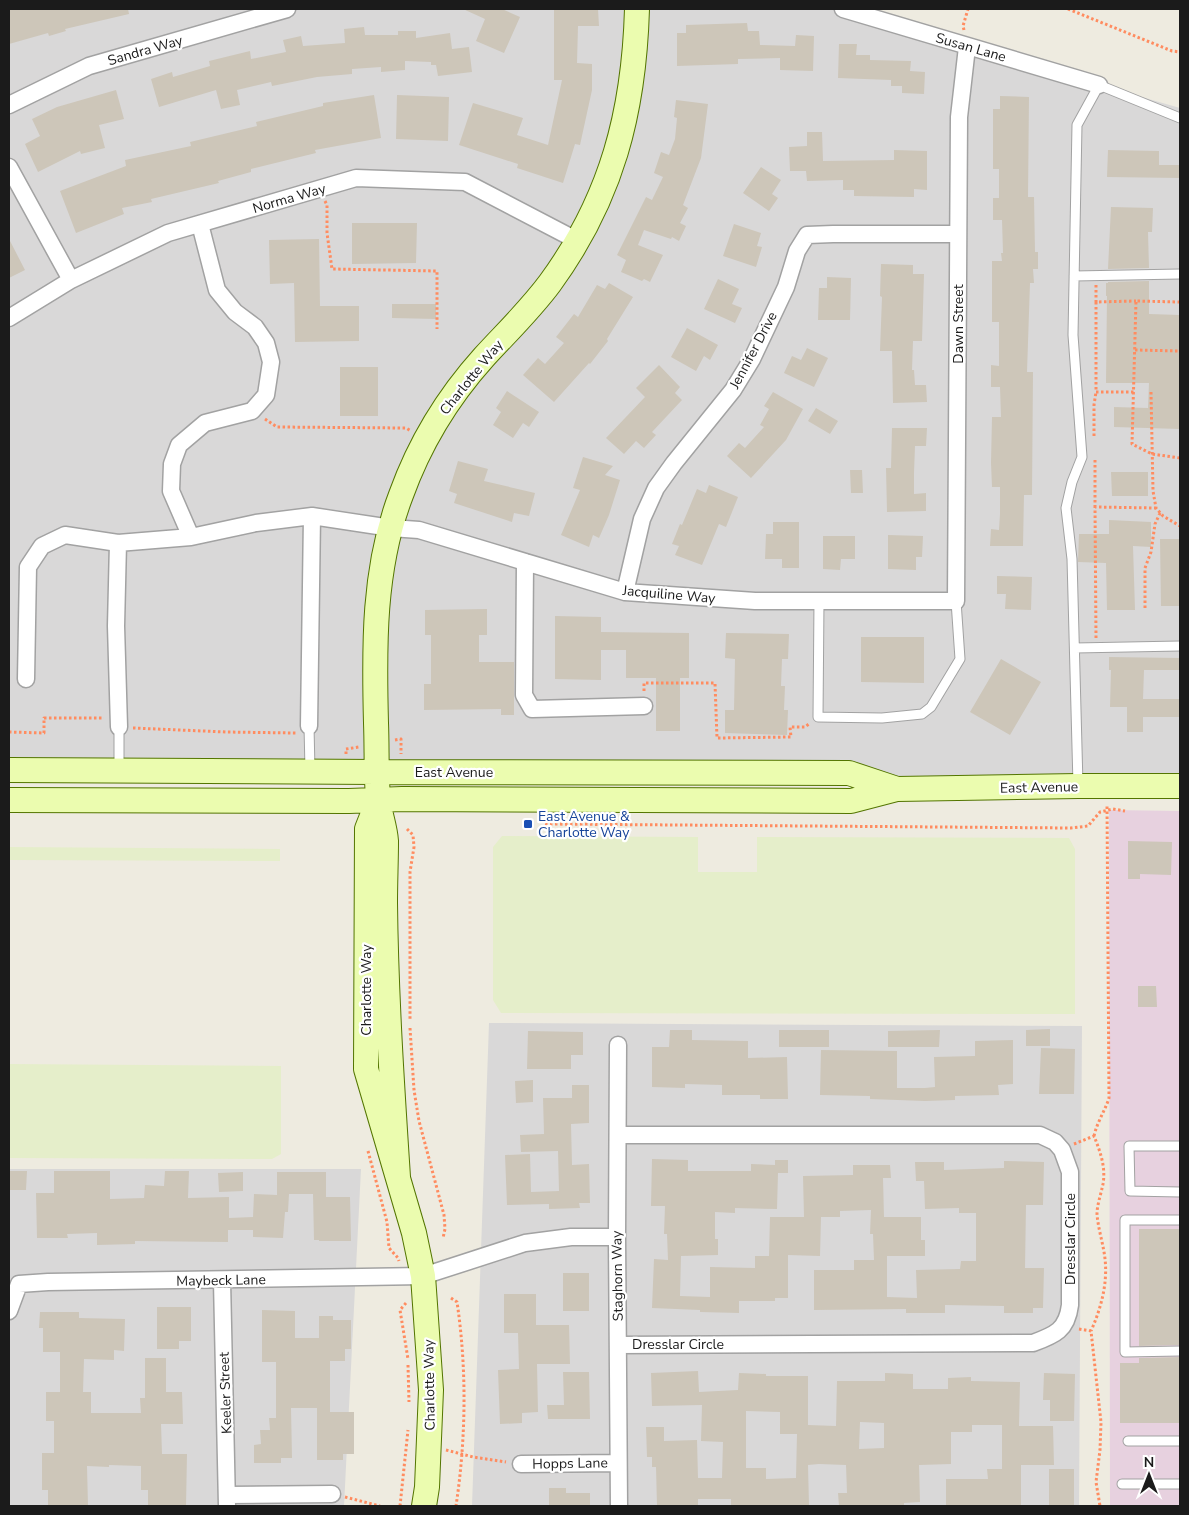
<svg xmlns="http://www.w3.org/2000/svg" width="1189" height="1515" font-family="'Nunito Sans',sans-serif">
<rect width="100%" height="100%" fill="#eeebe0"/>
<!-- residential -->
<path fill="#d9d8d8" d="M9 9H843L967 47 1180 108V786L897 789 849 773 9 769Z
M489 1023 1082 1026 1079 1506H472Z
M9 1169H361L344 1506H9Z"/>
<!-- industrial -->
<path fill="#e7d1df" d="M1109 810 1180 811V1506H1110Z"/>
<!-- farmland -->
<path fill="#e5eeca" d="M502 836 698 837V872H757V837L1069 838 1075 849V1014L501 1013 493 1000V847Z
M9 847 280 849V861L9 860Z
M9 1064 281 1066V1154L272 1159 9 1158Z"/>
<!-- building -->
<path fill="#cdc6b9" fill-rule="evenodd" d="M9 9H128L129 14 65 29 66 31 49 36 48 33 9 44Z
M463 9H502L520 17 504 53 476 41 485 19Z
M554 9H598L599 26H578L577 63 592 64V90L580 145 575 144 563 183 517 168 518 164 459 145 473 103 523 118 517 135 548 145 562 80H554Z
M747 23 748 31H759L760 45 795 46 796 35 814 36 813 71 780 70V58L738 59V64L677 66V33H686V25Z
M364 27 365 35H398V31H416V38L450 33 452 49 469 47 472 72 438 76 436 65H431V62L405 61V70L381 72V67L352 69V74L317 77 272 86 271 82 237 90 240 105 221 109 216 90 159 107 151 79 172 72 173 77 210 66 209 61 250 51 251 59 286 52 283 40 301 36 303 46 345 43 344 29Z
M839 44H857L856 55H870V60L911 61 910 71 925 72 924 94 902 93V86H891V80L838 78Z
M116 90 124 119 99 125 105 148 81 154 80 151 38 172 25 144 40 136 32 119 57 107Z
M374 95 381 138 315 150 316 153 251 169V172L218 181 219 183 151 199 152 202 122 208 124 214 76 233 60 191 126 166 125 160 191 146 190 142 257 126 256 122 323 106V103Z
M397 95 449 97 448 141 396 139Z
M1000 96 1029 97 1028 197H1034L1035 252H1038V269H1033L1034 283H1030L1027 372H1033L1032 495H1024L1023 546H990L991 529 999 530 1000 514V487H992L991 463 992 417H1001L1000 387H991V365L999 366V322H992V261H1002L1001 253H1003L1002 220H993V198H999V169H993V109H1000Z
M676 100 708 104 701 158 683 205 688 208 680 223 686 226 679 241 672 237 671 239 644 230 638 245 663 255 650 282 644 279 642 281 621 272 626 260 617 255 646 197 652 200 663 177 654 173 661 152 669 155 675 139 677 118 674 117Z
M807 132H822L823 161 894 160V150L927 151V190L914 189V197L854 196V190H843V180L807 181 806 171H790L789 147 807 146Z
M1108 150 1159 151V165H1180V178L1107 177Z
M761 167 781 180 772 194 778 198 769 211 743 193Z
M1111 207 1153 208 1152 232H1148L1149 268 1108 269Z
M352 223H417L416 263 352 264Z
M734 224 761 233 757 246 762 247 756 267 723 256Z
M9 239 25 270 9 278Z
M319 239 320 306H359V341L295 342 294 283 270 284 269 240Z
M881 264 913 265V274H924L922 341H913L912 370H914L915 385H926L927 402 893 403 892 351H880L882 297 880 296Z
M827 277 851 278 850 320H818L819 288H827Z
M718 279 739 289 732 304 742 308 735 323 704 309Z
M1149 281V314L1180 315V429L1114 427V407L1148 408 1149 383H1106L1107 296H1106V283H1108V282Z
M609 283 633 297 607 339 608 341 590 364 589 363 554 402 523 375 538 358 545 364 564 343 556 337 574 314 578 317 597 285 605 289Z
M392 304H436V319L392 318Z
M687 328 718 345 710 360 704 356 696 371 671 357Z
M807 348 828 358 814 387 784 373 792 356 801 360Z
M659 365 680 387 675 393 682 400 652 432 656 435 644 448 636 441 624 454 606 438 645 397 636 388Z
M340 367H378V416H340Z
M507 391 539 412 529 427 523 423 513 438 493 425 501 412 496 408Z
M773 392 803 409 786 440 751 478 727 456 739 443 745 448 764 427 760 425 769 409 764 406Z
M816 408 838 421 830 434 808 421Z
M892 428H927L926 446H915L914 473V494L926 493V511L887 512 886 468H891Z
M583 457 613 466 605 475 620 480 609 515 599 538 593 535 589 547 561 535 580 490 573 488Z
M458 461 488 469 484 481 535 493 529 516 514 513 512 522 454 503 457 494 449 491Z
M850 470H862L863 493H851Z
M1111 472H1148V496H1112Z
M709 485 738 497 726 527 719 524 702 565 675 555 679 546 672 544 680 524 682 525 697 489 706 493Z
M1109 520 1151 522V547L1133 546 1135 610H1107L1106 563 1078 562 1079 534H1109Z
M773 522H799V568H782V559H765L766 534H773Z
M888 535 923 536 922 557H916V570L888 569Z
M823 536H855V559H841L840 570 823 569Z
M1160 539H1180V606H1161Z
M997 576 1032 577 1031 610 1005 609 1006 594H997Z
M487 609V635H479V662H514V715H501V709L424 710V684H431V635H425V610Z
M555 616 601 617V632L689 633V678H680V731H656V678H626V650H601V680L555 679Z
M726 633 789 634 788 659H782L781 686H785L784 710H788L787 735 725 733V710H734L735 659 725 658Z
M861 637H924V683L861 682Z
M1109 657 1180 658V670H1144L1143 699H1180V717H1143V732H1127V707H1110L1111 670H1109Z
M1001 659 1041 682 1010 735 970 712Z
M1128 841 1172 842 1171 875 1140 874V879H1128Z
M1138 986H1156L1157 1007H1138Z
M1050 1029V1046H1026V1030Z
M670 1030H692V1040L748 1041V1058L787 1057 788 1099H760V1095H722V1085L685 1084V1088L652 1087V1047H669Z
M779 1030H829V1047H779Z
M940 1030 939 1047H888V1031Z
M528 1031 583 1032V1055H571V1069H527Z
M1013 1040V1084L998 1085 999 1095 955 1096V1100L925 1101 870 1099V1096L820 1095 821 1050 897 1051V1088H925L935 1087 934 1057 975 1056V1041Z
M1041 1048 1075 1049 1074 1094H1039Z
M533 1080V1102L516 1103 515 1081Z
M572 1085H589V1123L571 1124 572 1165 589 1164 590 1203H579L580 1208 549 1209V1204L507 1205 505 1155 530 1154 531 1192 559 1191 558 1151 521 1152 520 1135 544 1134 543 1098H572Z
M652 1159 688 1160V1171H751V1164L775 1165V1160H788V1173H778L777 1209 735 1208V1213L715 1212V1239H718V1255L681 1256 680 1296 710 1297V1267L755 1268V1256H769L770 1217H804L803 1176 853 1175V1165H890L891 1178H883L884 1217H921V1240H925V1256H887V1297L917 1298 916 1270 960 1269 961 1261H976V1213H959V1208L925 1209 924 1181H916L915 1162H944V1170L1004 1168V1161L1044 1162 1043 1205H1026L1025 1268H1044L1043 1308H1033V1313H1004V1306L945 1305V1313H906V1309L814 1310V1270H854V1260H874L873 1234H870L871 1210 840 1211V1217H821L820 1256 788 1255V1298H775V1301H739V1313L700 1312V1310L652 1308 654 1259 668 1260 667 1234H664L665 1206H651Z
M9 1171H27L26 1190H9Z
M54 1171H110V1199L144 1198 145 1185 164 1186 165 1171H189L188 1198 229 1197V1218L253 1217 254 1194 277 1195V1172H326V1197H350L351 1241H319V1240H314L313 1194H289L288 1212H285L283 1238 253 1237V1230H228V1242L135 1241V1244L97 1245V1233L67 1234 68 1238H37L36 1193H54Z
M243 1172V1191L219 1192 218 1173Z
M1139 1229H1180V1345L1139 1346Z
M563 1273H589V1311H563Z
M504 1294H536V1325H569L570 1364H537L538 1412 522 1413V1423L500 1424 498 1370 519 1369 518 1333H504Z
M157 1307H191V1341H179V1349H157Z
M262 1310 295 1311V1338H319V1316H333V1320H351V1349H345V1361H330V1412H354V1454H343V1460H317V1408H291L292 1458H281V1463H254V1445L261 1444 260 1430H270L269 1418H276V1362H262Z
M40 1312H79V1318L125 1319 124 1351 114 1350V1360L84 1359 83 1392H91V1413H141L140 1398H145V1358H166V1392H182L183 1424H161L162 1454H187L186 1506H148V1490H141V1466L109 1465V1467L87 1466 88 1506H48V1490H42V1453H54V1421H46V1392H60V1352H43V1328H39Z
M1180 1357V1423H1120V1363H1139V1358Z
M698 1371 699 1392 738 1390 739 1373 766 1374V1376H808V1425L836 1426 837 1381H885V1373L913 1374V1389H948V1378L971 1377V1381L1020 1382 1019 1426H1053L1054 1465H1021V1506H946V1479H988L987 1469H1002V1425H972V1432H951V1464L919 1465 920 1502 904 1503V1506H839L838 1493H847L846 1465 819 1464 808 1465 809 1506H731V1499H698V1506H657L656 1467H652V1457H647L646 1427H664V1441L697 1440 698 1478H722L723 1442 701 1441 702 1405 652 1406 651 1373ZM746 1411 780 1412V1434H797L796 1478 766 1479V1468H746ZM860 1422 884 1423V1448L859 1449Z
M563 1372H589L590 1419H548L547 1405H564Z
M1044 1373 1075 1374 1074 1421H1050V1400H1043Z
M1049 1469H1074V1506H1049Z
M549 1488H566V1493H590V1506H549Z"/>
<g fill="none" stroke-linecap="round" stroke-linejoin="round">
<!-- lane casing -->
<g stroke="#a2a2a2" stroke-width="11">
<path id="lane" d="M1074 276 1180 274
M819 601 818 717 882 718 922 714 931 707 960 659 956 601
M1075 648 1180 646
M309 726 310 770
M119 770V727
M1078 785 1072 559 1066 508 1072 482 1082 457 1073 335 1077 125 1099 85 1180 118
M1180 1146H1129L1130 1191 1180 1192
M1180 1220H1125V1352L1180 1351
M1128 1441H1180
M1122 1484H1180"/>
</g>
<!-- street casing -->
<g stroke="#a2a2a2" stroke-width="19">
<path id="street" d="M843 9 1099 85
M9 105 89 66 287 9
M9 167 71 280
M9 318 71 280 168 233 356 178 465 182 578 241
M191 537 171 491 172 464 179 445 205 423 252 411 266 395 271 362 266 343 255 327 235 312 217 290 200 224
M118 543 116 626 119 727
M525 562 524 695 532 709 644 706
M625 592 642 519 656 488 674 463 733 390 752 359 786 287 797 251 807 235 833 234H958
M26 679 28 567 42 546 65 535 118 543 191 537 256 523 312 516 391 528 419 530 625 592 755 601H956L959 117 967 47
M309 726 312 516
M618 1045 617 1237 619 1506
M618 1135H1040L1055 1142 1062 1150 1070 1172V1305C1067 1330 1055 1335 1033 1343L618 1345
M222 1281 227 1506
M9 1311 19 1284 48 1282 423 1276 525 1243 571 1237H617
M521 1464 618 1463
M228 1495 332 1494"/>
</g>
<!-- secondary casing -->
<g stroke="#537500" stroke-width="26">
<path id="secondary" d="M9 770 377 772 849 773 897 789
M9 800 349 801 402 799 851 801 897 789 1078 786H1180
M378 801 367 829 366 1069 414 1233 423 1276 431 1390 427 1487 424 1506
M398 1177C392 1086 386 994 385 903 385 882 386 861 386 841 385 826 379 812 378 798 376 773 377 748 376 723 374 647 373 568 401 495 419 445 448 397 484 357 506 333 530 310 550 283 612 198 634 112 637 9"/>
</g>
<!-- path -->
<path stroke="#ff8c60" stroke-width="3" stroke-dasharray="2.5 2.5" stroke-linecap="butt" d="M1068 9 1172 51 1180 52
M964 30 963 26 968 9
M325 201 327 205V233L332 269 437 271V329
M1096 285V302L1136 301
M1096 302V392H1134
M1180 302 1136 301 1132 444 1152 454 1180 458
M1135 350 1180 351
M1151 392 1153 491 1156 508 1163 516 1180 526
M265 419 277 427 406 428 411 431
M1094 436V405L1096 392
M1095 460V507
M1145 608V568L1151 552 1155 524 1160 513
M1096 638 1095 507 1156 508
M644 691V683H715L717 738 791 737 790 727H805L810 723
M133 728 226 732 296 733
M9 732 44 733V718H104
M395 740 401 739V754
M346 754V749L359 747
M545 824 1071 828 1088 826 1100 812 1113 809 1125 811
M407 829 413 835 414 847 410 872V1019
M410 1028 414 1090 419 1121 444 1215 445 1229 443 1238
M1094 1136C1097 1122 1105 1111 1109 1098L1107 805
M1074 1144 1094 1136C1100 1151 1106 1167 1103 1184 1101 1194 1097 1205 1097 1214 1098 1227 1102 1240 1104 1252 1109 1279 1102 1306 1091 1331
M368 1151 387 1222 389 1248 398 1258 399 1261
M451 1298 457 1302C467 1369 466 1439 456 1506
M406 1303 400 1310 408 1359
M1079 1329 1091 1331 1101 1422 1100 1450 1096 1482 1100 1506
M408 1365 409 1402
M446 1450 473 1457 506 1462
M345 1497 380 1506
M400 1506 408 1430"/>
<!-- lane -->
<use href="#lane" stroke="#fff" stroke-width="9"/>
<!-- street -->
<use href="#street" stroke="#fff" stroke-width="16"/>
<!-- secondary -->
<use href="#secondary" stroke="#ebfcaf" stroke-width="24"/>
</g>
<!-- markers -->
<rect fill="#1a4fb4" stroke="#fff" stroke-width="2" x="523" y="819" width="10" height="10" rx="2.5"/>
<g text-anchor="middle" stroke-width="4.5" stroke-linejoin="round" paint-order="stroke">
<!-- street labels -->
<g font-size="14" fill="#1b1b1b" stroke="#fff">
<text transform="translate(971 47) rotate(16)" y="5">Susan Lane</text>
<text transform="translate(145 50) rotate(-16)" y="5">Sandra Way</text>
<text transform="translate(289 198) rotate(-16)" y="5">Norma Way</text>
<text transform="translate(958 324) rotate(-90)" y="5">Dawn Street</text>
<text transform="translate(753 350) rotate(-62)" y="5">Jennifer Drive</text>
<text transform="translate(471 377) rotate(-51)" y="5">Charlotte Way</text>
<text transform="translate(669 594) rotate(5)" y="5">Jacquiline Way</text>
<text x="454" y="777">East Avenue</text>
<text transform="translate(1039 787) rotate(-1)" y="5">East Avenue</text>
<text transform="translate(366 990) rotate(-90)" y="5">Charlotte Way</text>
<text transform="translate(1070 1239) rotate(-90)" y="5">Dresslar Circle</text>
<text transform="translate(617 1276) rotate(-91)" y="5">Staghorn Way</text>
<text transform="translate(221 1280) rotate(-1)" y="5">Maybeck Lane</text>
<text x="678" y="1349">Dresslar Circle</text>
<text transform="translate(429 1385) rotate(-91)" y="5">Charlotte Way</text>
<text transform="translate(225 1393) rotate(-92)" y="5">Keeler Street</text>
<text transform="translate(570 1463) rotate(-1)" y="5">Hopps Lane</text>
</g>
<!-- transit labels -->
<g font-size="14" fill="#164399" stroke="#fff" text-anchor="start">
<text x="538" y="821">East Avenue &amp;<tspan x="538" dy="16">Charlotte Way</tspan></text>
</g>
</g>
<!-- border -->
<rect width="1189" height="1515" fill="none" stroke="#1b1b1b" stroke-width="20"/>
<!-- north arrow -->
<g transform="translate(1149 1475)" stroke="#ffffff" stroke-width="4" paint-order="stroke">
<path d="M0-4L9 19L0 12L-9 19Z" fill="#1b1b1b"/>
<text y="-8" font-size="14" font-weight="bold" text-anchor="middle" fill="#1b1b1b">N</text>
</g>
</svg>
